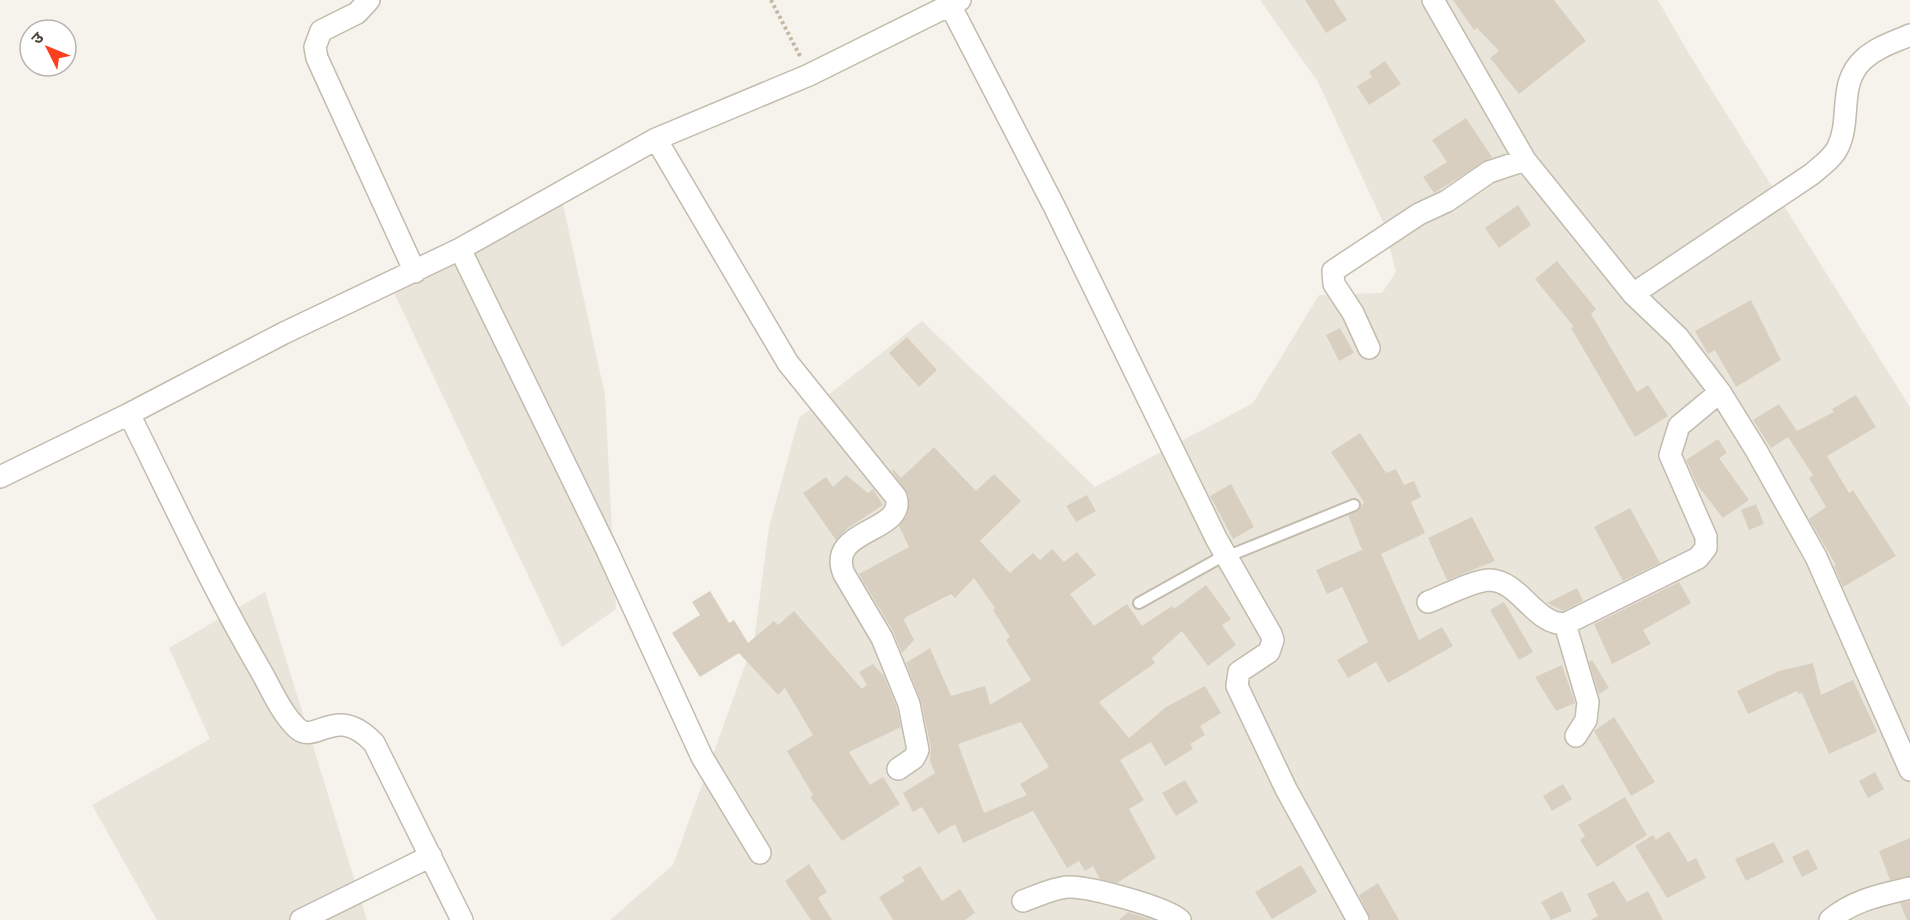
<svg xmlns="http://www.w3.org/2000/svg" width="1910" height="920" font-family="'Fira Sans','Noto Sans Devanagari',sans-serif">
<rect width="100%" height="100%" fill="#f6f3ec"/>
<!-- residential -->
<path fill="#eae5da" d="M1260 0H1658L1689 54 1910 407V920H610L673 865 754 641 769 527 799 418 922 321 1095 487 1253 403 1319 295 1382 293 1396 272 1383 222 1318 82Z
M562 200 605 395 616 609 562 647 385 274Z
M265 592 367 920H157L92 805 210 739 169 648Z"/>
<!-- building -->
<path fill="#d8cfc1" fill-rule="evenodd" d="M1305 0H1334L1347 20 1326 33Z
M1453 0H1554L1586 41 1519 94 1490 58 1499 51 1477 28 1474 30Z
M1385 61 1401 84 1369 105 1357 86 1372 77 1369 72Z
M1466 118 1492 157 1434 193 1423 177 1447 162 1432 140Z
M1518 205 1531 225 1499 248 1485 228Z
M1557 261 1596 309 1591 314 1637 392 1648 385 1668 416 1635 437 1571 328 1574 327 1535 279Z
M1751 300 1781 360 1736 387 1715 350 1708 354 1695 331Z
M1340 328 1354 353 1339 361 1326 335Z
M907 337 937 370 919 387 889 353Z
M1856 395 1876 427 1827 456 1849 493 1853 490 1896 556 1843 587 1834 566 1836 565 1809 519 1826 507 1809 478 1813 475 1788 437 1771 448 1753 420 1779 404 1797 431 1834 412 1832 409Z
M1360 433 1386 473 1396 469 1404 485 1414 481 1421 497 1411 502 1425 533 1381 554 1419 640 1442 627 1453 646 1388 683 1376 662 1348 678 1337 660 1368 642 1342 587 1327 594 1316 570 1362 550 1348 515 1359 510 1364 502 1331 452Z
M1718 439 1727 453 1719 458 1749 500 1723 518 1698 486 1686 460Z
M934 447 976 491 994 474 1021 501 980 541 1010 573 1033 553 1040 560 1052 549 1064 562 1077 552 1096 575 1070 594 1094 626 1127 604 1142 626 1172 606 1174 609 1206 585 1231 619 1222 625 1236 645 1208 666 1182 631 1152 658 1155 663 1099 702 1129 738 1166 707 1205 686 1221 713 1200 726 1205 735 1190 744 1193 749 1165 766 1151 742 1120 760 1144 800 1129 809 1156 858 1117 883 1100 879 1093 866 1085 871 1079 861 1067 868 1033 811 963 843 955 824 938 834 922 807 913 812 903 793 935 773 930 761 931 748 921 701 906 663 930 648 951 696 985 686 990 705 1031 680 1006 640 1010 637 993 610 995 608 974 578 955 598 951 594 906 617 904 620 914 640 902 653 893 631 859 574 909 547 899 526 907 515 909 496 892 471 893 469 901 478ZM1021 722 1049 767 1020 784 1027 795 984 813 958 744Z
M846 475 868 493 873 489 883 505 848 528 836 540 803 493 826 477 833 487Z
M1231 484 1254 527 1233 539 1210 496Z
M1087 495 1096 511 1076 522 1066 506Z
M1756 504 1764 524 1749 530 1741 510Z
M1630 508 1660 563 1623 581 1594 527Z
M1472 517 1495 561 1447 580 1428 538Z
M1679 582 1691 603 1643 630 1651 644 1612 664 1594 624Z
M1577 588 1583 601 1563 611 1547 603Z
M710 591 729 623 734 620 748 643 774 621 778 625 794 611 862 689 867 685 859 672 873 664 884 676 897 708 901 727 849 752 870 785 883 777 900 804 842 841 810 797 813 795 787 751 813 735 785 688 778 695 739 653 700 677 672 633 700 615 692 602Z
M1504 602 1533 652 1519 660 1490 610Z
M1592 660 1609 688 1599 694 1589 662Z
M1813 663 1821 695 1853 680 1877 732 1829 754 1802 693 1798 694 1797 691 1748 714 1737 691 1779 671Z
M1562 665 1575 703 1556 711 1535 677Z
M1614 717 1655 782 1631 796 1594 731Z
M1875 772 1884 789 1868 798 1859 781Z
M1185 780 1198 802 1176 816 1162 793Z
M1563 784 1572 799 1552 811 1543 796Z
M1625 797 1647 835 1597 867 1580 840 1585 836 1578 825Z
M1669 831 1688 862 1696 858 1706 878 1667 898 1635 846 1653 835 1656 840Z
M1910 838V876L1890 880 1879 851Z
M1774 842 1784 862 1746 881 1735 859Z
M1808 849 1818 869 1802 877 1792 857Z
M809 864 827 892 818 898 832 920H811L785 881Z
M1301 865 1317 892 1272 919 1255 892Z
M920 866 942 901 960 889 975 913 965 920H893L879 897 905 881 902 877Z
M1614 881 1627 902 1648 891 1663 920H1590L1598 916 1587 894Z
M1378 883 1399 920H1371L1359 895Z
M1562 891 1572 911 1551 920 1541 902Z
M1910 901V920H1907L1900 903Z
M1128 912 1152 920H1119Z"/>
<g fill="none" stroke-linecap="round" stroke-linejoin="round">
<!-- lane casing -->
<g stroke="#c2bbae" stroke-width="14">
<path id="lane" d="M1226 557 1354 505
M1139 603 1225 555"/>
</g>
<!-- street casing -->
<g stroke="#c2bbae" stroke-width="24">
<path id="street" d="M369 0 357 13 321 31 315 47 317 58 415 272
M1433 0 1525 160 1633 294 1678 337 1720 392 1756 450 1816 557 1910 770
M950 5 1054 206 1217 540 1271 634 1273 640 1269 652 1239 672 1237 686 1286 789 1358 920
M656 139 788 363 896 497C907 533 825 528 844 574L882 638 909 704 918 750 914 758 898 769
M460 249 607 550 702 757 760 853
M1633 294 1812 174C1821 166 1833 158 1838 147 1852 118 1837 83 1864 59 1877 47 1894 42 1910 35
M1369 348 1353 313 1334 284 1333 271 1419 214 1447 201 1489 172 1525 160
M129 414C171 498 211 585 258 666 270 686 280 712 297 728 316 746 335 702 374 743L462 920
M0 477 129 414 284 333 460 249 656 139 809 75 960 0
M1428 602C1444 596 1474 580 1490 580 1520 581 1534 624 1565 624L1698 558 1706 548V537L1670 455 1679 426 1720 392
M1565 624 1588 702 1586 720 1576 736
M1023 901C1037 896 1053 888 1068 887 1088 886 1166 907 1180 920
M301 920 431 856
M1830 920C1853 900 1881 895 1910 888"/>
</g>
<!-- path -->
<path stroke="#c4b79f" stroke-width="4" stroke-dasharray="3 3" stroke-linecap="butt" d="M771 0 801 58"/>
<!-- lane -->
<use href="#lane" stroke="#fff" stroke-width="10"/>
<!-- street -->
<use href="#street" stroke="#fff" stroke-width="21"/>
</g>
<!-- north arrow -->
<g transform="translate(48 48) rotate(313)"><circle r="28" fill="#ffffff" stroke="#b7b4b0" stroke-width="1.5"/>
<path d="M0-4.5L10 22L0 15L-10 22Z" fill="#fc3f1d"/>
<text y="-9" font-size="16" font-weight="bold" text-anchor="middle" fill="#4b4439">उ</text>
</g>
</svg>
